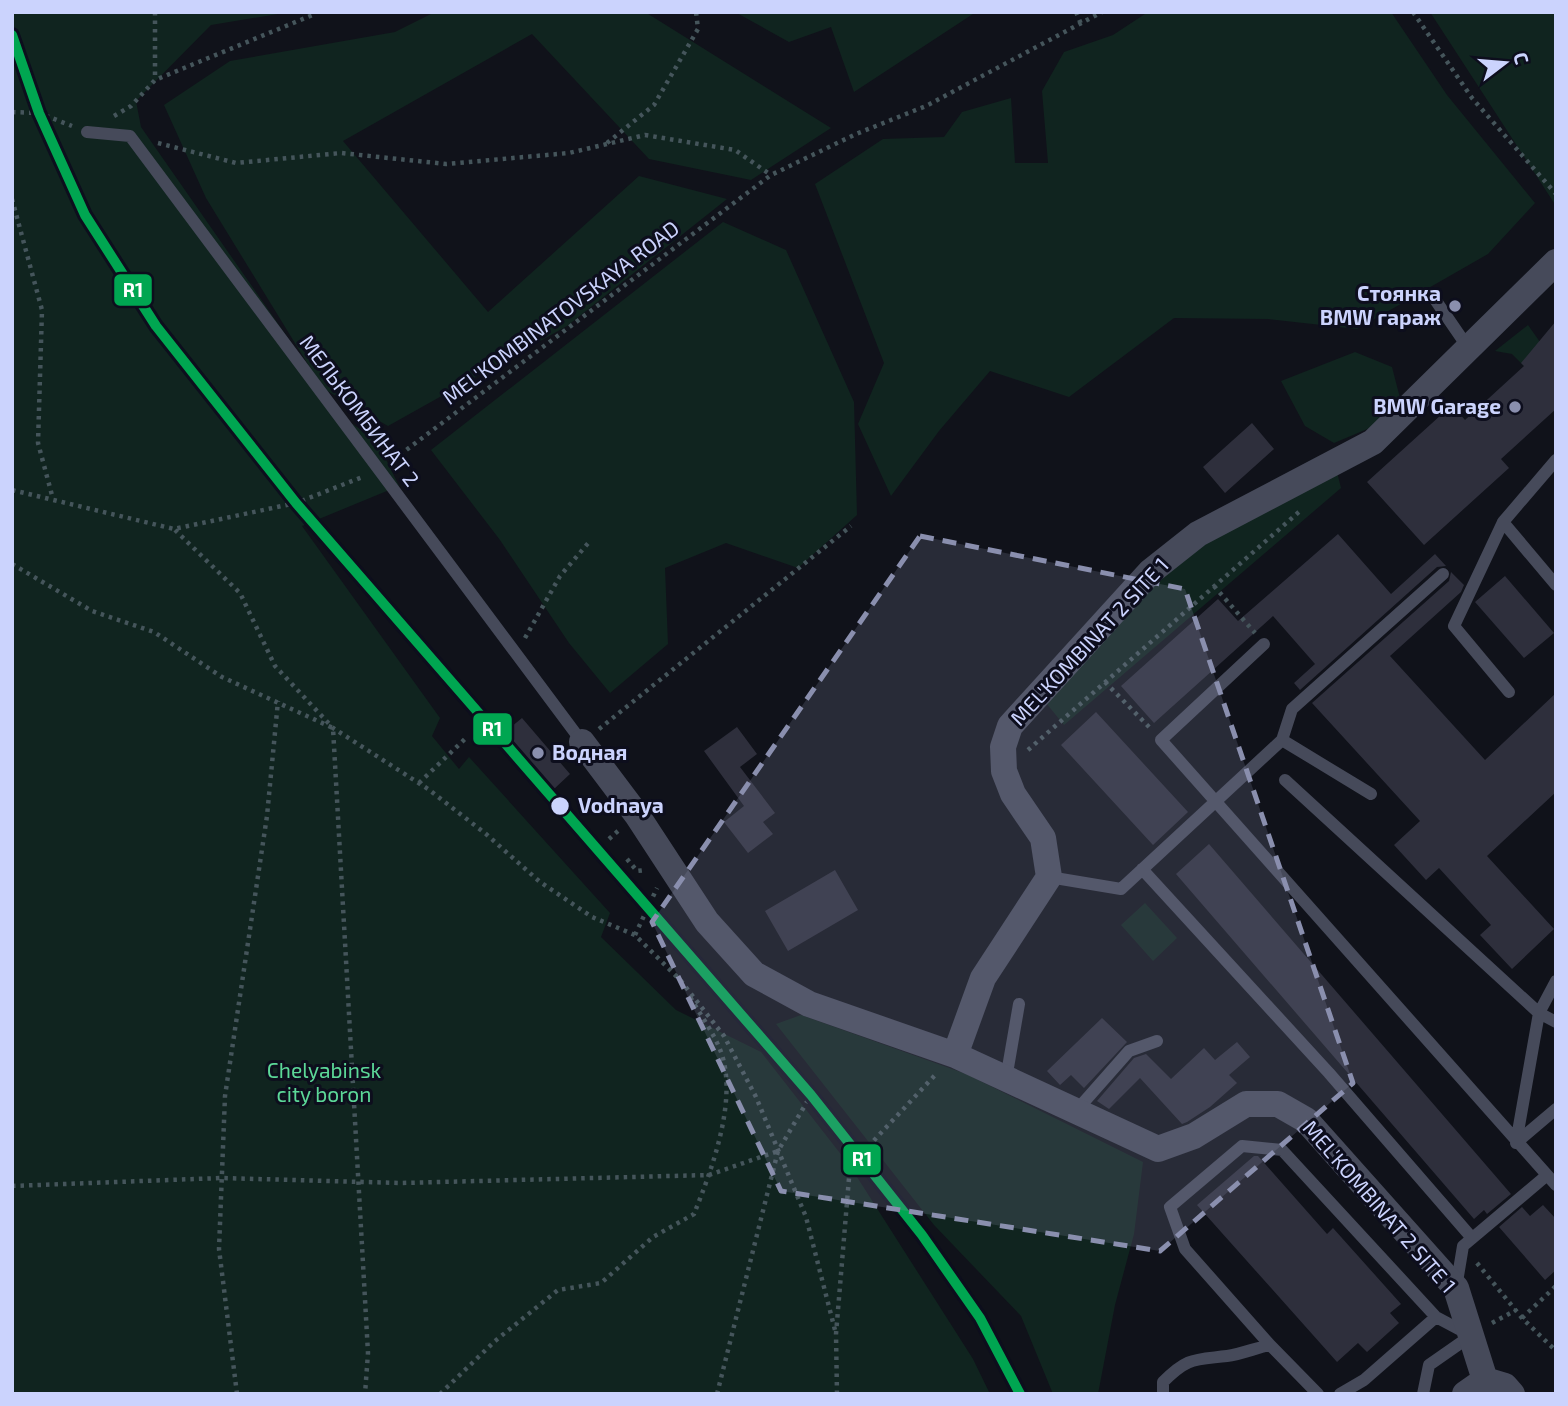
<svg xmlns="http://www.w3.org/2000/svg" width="1568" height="1406" font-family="'Exo 2',sans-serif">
<rect width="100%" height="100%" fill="#10121a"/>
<!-- green -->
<path fill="#10241f" d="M12 12H290L211 25 136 101 141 127 320 384 206 198 164 105 230 61 395 32 435 12H645L831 128 751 180 649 159 532 34 343 141 488 312 639 176 727 199 567 326 388 426 324 389 344 418 377 441 399 486 302 526 440 718 432 736 459 769 469 757 610 913 601 937 676 1010 761 1052 850 1166 973 1359 990 1394H12Z
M735 12H976L854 92 831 27 789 42Z
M1148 12H1391L1447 95 1535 203 1488 254 1357 329 1268 319 1174 318 1069 397 990 371 939 431 891 496 858 424 884 363 815 184 883 139 944 137 962 112 1011 98 1015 163H1048L1042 91 1064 52 1113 35Z
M1430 12H1556V206Z
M723 222 786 250 854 402 857 515 798 568 726 543 665 568 668 644 610 693 569 643 500 540 431 450Z
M1528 325 1540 342 1530 372 1512 354 1495 351Z
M1355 352 1392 367 1400 398 1384 422 1334 443 1305 426 1281 381Z
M1337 472 1341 488 1064 725 1042 698 1192 549Z
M1145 903 1177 938 1153 961 1121 925Z
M801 1015 966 1074 1143 1162 1134 1234 1115 1305 1098 1394H1053L1021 1316 934 1225 776 1024Z"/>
<!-- building -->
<path fill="#2e2f3c" d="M1556 321V409L1501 459 1509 468 1424 545 1367 482 1452 405 1465 420 1524 366 1521 363Z
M1252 423 1274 449 1225 493 1203 467Z
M1338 534 1391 594 1435 554 1446 566 1437 567 1300 690 1294 683 1315 664 1273 616 1154 723 1121 686 1218 599 1238 621Z
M1451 572 1464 585 1461 592 1390 656 1485 760 1556 693V792L1487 856 1554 929 1512 969 1480 935 1491 925 1439 868 1426 880 1394 845 1420 821 1312 703 1449 581Z
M1505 576 1554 633 1524 658 1475 602Z
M1096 712 1188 812 1153 845 1061 745Z
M522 718 570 774 554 789 505 732Z
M737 727 757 754 740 767 775 813 763 822 773 834 748 853 724 822 744 806 704 751Z
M1209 844 1511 1194 1487 1214 1484 1210 1474 1219 1176 874Z
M835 870 858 910 788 951 765 911Z
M1102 1018 1127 1042 1084 1088 1071 1075 1060 1085 1047 1071Z
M1237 1042 1250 1057 1229 1075 1237 1083 1210 1107 1187 1122 1182 1124 1140 1078 1109 1109 1097 1101 1134 1058 1146 1054 1171 1079 1204 1048 1215 1060Z
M1254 1156H1258L1327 1234 1333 1228 1401 1304 1390 1313 1399 1323 1367 1352 1358 1343 1337 1362 1197 1205Z
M1543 1205 1556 1219V1270L1545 1280 1499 1227 1522 1207 1530 1216Z"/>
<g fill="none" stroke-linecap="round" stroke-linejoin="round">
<!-- path -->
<path stroke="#45555b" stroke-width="4.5" stroke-dasharray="3.5 5" stroke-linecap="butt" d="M155 12V80
M1076 12 1081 24
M1413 12 1472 98 1556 194
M12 112 39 113 72 126
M114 116 131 106 155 80 315 14
M158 143 236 163 341 153 446 164 569 153 645 135 735 150 771 175
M607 143 654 105 698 29 696 12
M12 199 42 310 38 443 53 499
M393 460 771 175 856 134 926 106 1102 12
M12 490 174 529 296 503 365 476
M175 530 240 593 275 666 333 728 428 789 486 834 540 882 592 917 635 935 681 981 724 1036 756 1097 806 1217 836 1334
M12 564 92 611 154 632 222 677 333 728 368 1353 365 1394
M1214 586 1255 633
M525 638 560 576 590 541
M1105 682 1151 729
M599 729 851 526
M1028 750 1300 511
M419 783 467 737
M609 839 619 830
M627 859 637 871 645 870
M635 935 657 888
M12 1186 221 1178 401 1183 709 1175 778 1151
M1477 1263 1522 1318 1556 1351
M1522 1318 1556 1286
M1492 1323 1516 1310
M237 1394 219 1249 225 1096 267 816 278 701
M440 1394 495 1341 558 1290 601 1283 653 1237 694 1214C712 1169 738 1100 721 1052 714 1033 699 1013 689 995
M717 1394 778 1151 811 1095
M837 1394 836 1334 850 1166 937 1073"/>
<!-- service -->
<path stroke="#464a5a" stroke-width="12" d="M87 132 130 136 582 742
M1434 298 1469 349
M1556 460 1503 522 1556 585
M1503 522 1454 626 1509 692
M1264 644 1161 740 1556 1185
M1282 740 1371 794
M1285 780 1539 1013 1556 1022
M1142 869 1329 1073 1472 1238
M1049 877 1121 889 1282 740 1292 709 1443 574
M1006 1079 1019 1004
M1076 1111 1129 1051 1157 1041
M1516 1143 1539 1013 1556 981
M1516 1143 1556 1109
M1456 1288 1463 1246 1546 1176
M1270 1345 1185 1249 1170 1207 1242 1146 1282 1150 1436 1317 1468 1334
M1163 1394V1382C1188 1357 1194 1360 1227 1356 1241 1354 1256 1348 1270 1345L1318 1394
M1340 1394 1364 1380 1436 1317
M1423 1394 1429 1365 1472 1335"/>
<!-- minor -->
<path stroke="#464a5a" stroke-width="26" d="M582 742 637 815 707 922 754 974 809 1004 955 1055 1158 1149 1194 1136 1246 1104H1278L1306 1120 1456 1288 1485 1380
M955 1055 983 978 1049 877 1043 838 1013 794 1004 771 1003 747 1010 726 1150 572 1198 534 1373 442 1556 262
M1465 1394 1485 1380 1505 1386 1512 1394"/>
<!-- rail-1 casing -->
<g stroke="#0d0e1d" stroke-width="16">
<path id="rail-1" d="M12 35 39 113 85 215 156 326 296 503 811 1095 922 1235 980 1318 1020 1394"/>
</g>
<!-- rail-1 -->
<use href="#rail-1" stroke="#00a651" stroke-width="10"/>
</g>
<!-- marked area -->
<path fill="#8a8fae" fill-opacity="0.2" stroke="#8a8fae" stroke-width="5" stroke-dasharray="14 9" stroke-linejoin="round" d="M920 536 1185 589 1353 1083 1160 1251 781 1191 652 922Z"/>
<!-- markers -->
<g fill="#8a8fae" stroke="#0d0e1d" stroke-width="2.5">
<circle cx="1455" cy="306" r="7"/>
<circle cx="1515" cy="407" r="7"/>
<circle cx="538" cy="753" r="7"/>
</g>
<circle fill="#cbd3fd" stroke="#0d0e1d" stroke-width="2.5" cx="560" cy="806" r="10"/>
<g text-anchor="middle" stroke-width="6" stroke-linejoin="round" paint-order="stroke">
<!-- poi labels -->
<g font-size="21" font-weight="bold" fill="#cbd3fd" stroke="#0d0e1d" text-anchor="end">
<text x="1441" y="301">Стоянка<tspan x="1441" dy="24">BMW гараж</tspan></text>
<text x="1501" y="414">BMW Garage</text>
<text x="552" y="760" text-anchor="start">Водная</text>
</g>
<!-- street labels -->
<g font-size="21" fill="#cbd3fd" stroke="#0d0e1d">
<text transform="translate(561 313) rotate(-37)" y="7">MEL'KOMBINATOVSKAYA ROAD</text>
<text transform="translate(359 411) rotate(53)" y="7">МЕЛЬКОМБИНАТ 2</text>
<text transform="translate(1090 642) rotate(-47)" y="7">MEL'KOMBINAT 2 SITE 1</text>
<text transform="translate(1379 1207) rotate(49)" y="7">MEL'KOMBINAT 2 SITE 1</text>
</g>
<!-- stop labels -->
<g font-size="21" font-weight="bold" fill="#cbd3fd" stroke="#0d0e1d" text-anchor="start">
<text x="578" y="813">Vodnaya</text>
</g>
<!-- park labels -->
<g font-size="21" fill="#5cd898" stroke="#0d0e1d">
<text x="324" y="1078">Chelyabinsk<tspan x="324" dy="24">city boron</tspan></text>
</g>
</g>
<g stroke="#0d0e1d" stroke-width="2.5">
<rect x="113" y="273" width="40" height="34" rx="7" fill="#00a651"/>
<rect x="472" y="712" width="41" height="34" rx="7" fill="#00a651"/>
<rect x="842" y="1143" width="40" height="33" rx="7" fill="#00a651"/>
</g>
<g font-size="19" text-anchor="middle" font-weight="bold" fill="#fff">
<text x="133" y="297">R1</text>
<text x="492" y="736">R1</text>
<text x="862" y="1166">R1</text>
</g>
<!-- border -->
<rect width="1568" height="1406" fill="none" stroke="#cbd3fd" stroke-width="28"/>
<!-- north arrow -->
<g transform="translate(1505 63) rotate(74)" stroke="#0d0e1d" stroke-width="5" paint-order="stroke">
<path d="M0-5L12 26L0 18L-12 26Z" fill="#cbd3fd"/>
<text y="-10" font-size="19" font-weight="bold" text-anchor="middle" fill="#cbd3fd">С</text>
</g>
</svg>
